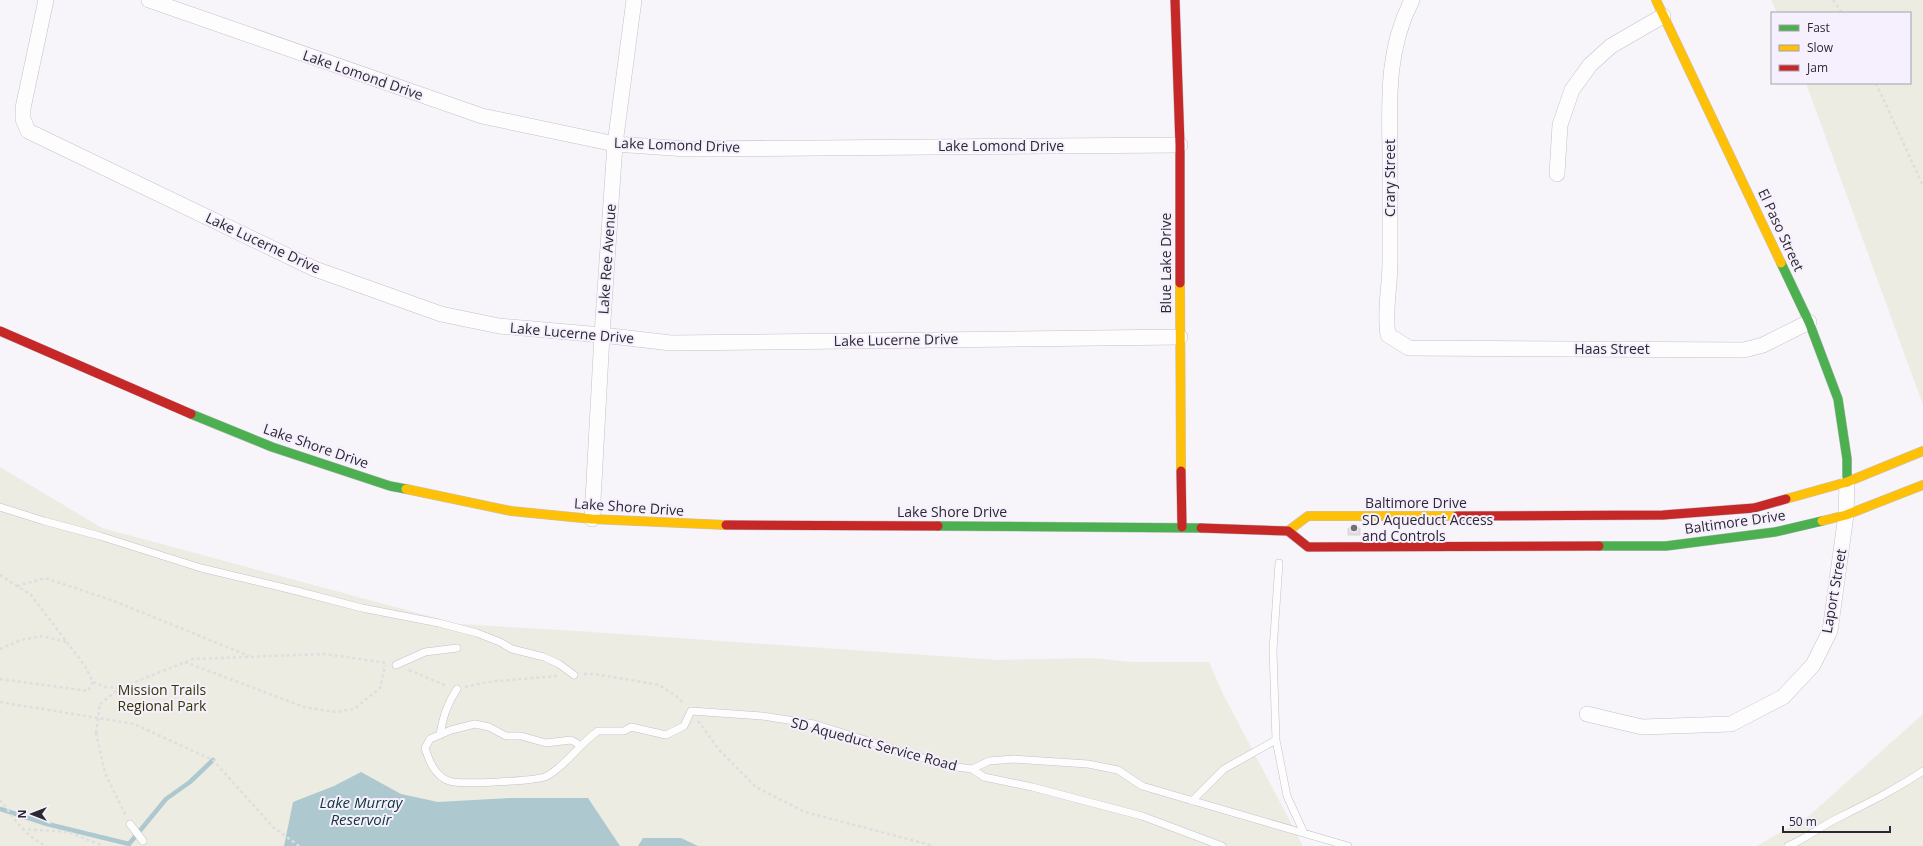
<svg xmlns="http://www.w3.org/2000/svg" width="1923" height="846" font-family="'Open Sans',sans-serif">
<rect width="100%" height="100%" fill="#f7f4fa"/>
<!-- green -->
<path fill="#ecece2" d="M1771 0H1923V405L1806 83H1910V13H1777Z
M0 467 102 528 458 624 577 631 998 660 1093 658 1131 662H1209L1223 694 1303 846H0Z
M1923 714V846H1757L1810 815Z"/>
<!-- water -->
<path fill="#adc8ce" d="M361 772 401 794 438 802 510 798H588L620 846H284L293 802 334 786Z
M643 838H681L698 846H638Z"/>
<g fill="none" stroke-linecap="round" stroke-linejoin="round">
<!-- stream -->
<path stroke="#adc8ce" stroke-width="4.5" d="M0 809 47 824 129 844 166 799 190 782 213 760"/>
</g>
<!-- building -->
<path fill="#e2dddd" stroke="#d9d4d4" d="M1348 528H1360V535H1348Z"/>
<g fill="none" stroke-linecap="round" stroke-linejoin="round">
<!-- lane casing -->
<g stroke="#c4c1c8" stroke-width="8">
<path id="lane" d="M0 507 44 521 100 536 201 568 297 591 362 608 439 623 477 633 500 642 512 649 544 657 559 664 574 675
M1279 563 1273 650 1276 740 1287 796 1304 833
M396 665 425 652 457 648
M440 735C443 717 447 704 457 689
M580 745 571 740 546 743 521 736H506L489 727 475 724 451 730 430 739 425 748C429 761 435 776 449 781 460 785 538 781 547 776 567 765 579 744 598 731H624L631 727 666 735 684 726 691 711 762 716 814 724 949 766 972 769 984 777 1032 787 1142 816 1222 846
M972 769 989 761 1014 759 1088 764 1118 770 1142 786 1348 846
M1192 801 1224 769 1276 740
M130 824 143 841
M1788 846C1805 839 1820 827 1836 819 1866 804 1895 790 1923 771"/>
</g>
<!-- street casing -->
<g stroke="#c4c1c8" stroke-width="16">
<path id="street" d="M46 0 23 108V119L28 131 315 269 441 314 499 326 602 335 671 343 1180 337
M149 0 482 116 615 144 687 149 1180 145
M1412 0C1387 48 1389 98 1390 151 1390 188 1390 225 1390 263 1390 287 1384 311 1388 335L1409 348 1744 350 1763 345 1809 322
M1557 174 1560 125 1572 90 1590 65 1611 46 1663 16
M592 519 602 335 615 144 634 0
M1587 714 1642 727 1731 724 1783 697 1813 665 1830 631 1846 515 1847 482"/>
</g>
<!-- fast casing -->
<g stroke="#c4c1c8" stroke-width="10">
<path id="fast" d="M1781 263 1809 322 1838 399 1847 459V482
M191 414 272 447 390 486 406 489
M938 526 1201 528
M1599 546H1666L1775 532 1822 521"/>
</g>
<!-- slow casing -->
<g stroke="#c4c1c8" stroke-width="10">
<path id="slow" d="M1656 0 1781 263
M1180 283 1181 471
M406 489 511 511 592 519 726 525
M1786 499 1847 482 1923 451
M1822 521 1846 515 1923 485
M1288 531 1308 516H1457"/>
</g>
<!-- jam casing -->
<g stroke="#c4c1c8" stroke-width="10">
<path id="jam" d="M1175 0 1180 145V283
M0 331 191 414
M1181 471 1182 527
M1457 516 1663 515 1754 508 1786 499
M726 525 938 526
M1201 528 1288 531
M1288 531 1308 547 1599 546"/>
</g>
<!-- path -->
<path stroke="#dedee0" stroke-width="2.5" stroke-dasharray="3 3" stroke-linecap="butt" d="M1833 0 1842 13
M1876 83 1923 186
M0 575 31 595 85 666 93 682 105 687 120 688
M17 586 45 578 114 601 249 656
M0 649 21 640 42 636 66 642
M185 662 304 707 335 712 354 709 380 688 385 665
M409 670 447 686
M584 674H595L659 685 676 696 684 704
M0 679 88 691 93 682
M465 687 487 682 557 676
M0 702 134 724 213 760 273 827 299 846
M100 704 120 688 193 659 325 654 387 663
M698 721 720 751 756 787 805 812 934 846
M96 733 105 773 126 816
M0 800C14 818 25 837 47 846
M22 829 69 832 103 846"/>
<!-- lane -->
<use href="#lane" stroke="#fefdfe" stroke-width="7"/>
<!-- street -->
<use href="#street" stroke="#fefdfe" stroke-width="15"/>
<!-- fast -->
<use href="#fast" stroke="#4caf50" stroke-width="9"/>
<!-- slow -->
<use href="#slow" stroke="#ffc107" stroke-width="9"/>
<!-- jam -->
<use href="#jam" stroke="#c62828" stroke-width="9"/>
<!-- path-bridge -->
<path stroke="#dedee0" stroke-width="2.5" stroke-dasharray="3 3" stroke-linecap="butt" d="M96 733 100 704"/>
</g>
<!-- markers -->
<circle fill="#736f77" stroke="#f6f0fe" stroke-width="1.5" cx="1354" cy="528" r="4"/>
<g text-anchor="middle" stroke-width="4" stroke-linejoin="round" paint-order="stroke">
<!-- street labels -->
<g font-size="14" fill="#2c2831" stroke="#f6f0fe">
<text transform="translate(363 75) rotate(19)" y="5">Lake Lomond Drive</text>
<text transform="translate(677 145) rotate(2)" y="5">Lake Lomond Drive</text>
<text x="1001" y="151">Lake Lomond Drive</text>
<text transform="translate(1390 178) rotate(-90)" y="5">Crary Street</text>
<text transform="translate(1781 230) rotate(65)" y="5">El Paso Street</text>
<text transform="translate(263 243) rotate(25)" y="5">Lake Lucerne Drive</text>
<text transform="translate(607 259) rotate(-86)" y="5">Lake Ree Avenue</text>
<text transform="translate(1166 263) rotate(-90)" y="5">Blue Lake Drive</text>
<text transform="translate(572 333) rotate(5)" y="5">Lake Lucerne Drive</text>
<text transform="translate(896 340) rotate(-1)" y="5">Lake Lucerne Drive</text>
<text x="1612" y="354">Haas Street</text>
<text transform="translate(316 446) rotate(19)" y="5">Lake Shore Drive</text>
<text x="1416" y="508">Baltimore Drive</text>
<text transform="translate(629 507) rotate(4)" y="5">Lake Shore Drive</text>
<text x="952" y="517">Lake Shore Drive</text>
<text transform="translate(1735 522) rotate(-8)" y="5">Baltimore Drive</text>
<text transform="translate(1834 591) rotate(-80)" y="5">Laport Street</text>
<text transform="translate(874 744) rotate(15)" y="5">SD Aqueduct Service Road</text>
</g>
<!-- poi labels -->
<g font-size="14" fill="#2c2831" stroke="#f6f0fe" text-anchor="start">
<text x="1362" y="525">SD Aqueduct Access<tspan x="1362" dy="16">and Controls</tspan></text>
</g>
<!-- park labels -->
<g font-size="14" fill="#343700" stroke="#f6f0fe">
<text x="162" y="695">Mission Trails<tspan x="162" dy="16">Regional Park</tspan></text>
</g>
<!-- water labels -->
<g font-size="15" font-style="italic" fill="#0e363b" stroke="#f6f0fe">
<text x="361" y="808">Lake Murray<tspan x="361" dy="17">Reservoir</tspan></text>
</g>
</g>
<!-- legend -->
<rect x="1771" y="12" width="140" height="72" fill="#f6f0fe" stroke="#a5a0ac"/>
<rect x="1779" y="25" width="20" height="6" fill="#4caf50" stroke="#a5a0ac"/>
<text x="1807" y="32" font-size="12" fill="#2c2831">Fast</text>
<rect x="1779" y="45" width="20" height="6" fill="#ffc107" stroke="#a5a0ac"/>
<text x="1807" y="52" font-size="12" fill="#2c2831">Slow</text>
<rect x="1779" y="65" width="20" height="6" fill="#c62828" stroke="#a5a0ac"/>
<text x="1807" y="72" font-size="12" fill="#2c2831">Jam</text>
<!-- north arrow -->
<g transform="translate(32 814) rotate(270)" stroke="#f6f0fe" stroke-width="3" paint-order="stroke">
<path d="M0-3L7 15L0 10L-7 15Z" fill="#2c2831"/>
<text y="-6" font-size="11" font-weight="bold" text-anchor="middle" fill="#2c2831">N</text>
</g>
<!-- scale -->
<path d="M1783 826v6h107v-6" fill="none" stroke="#2c2831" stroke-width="2"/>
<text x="1789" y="826" font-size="12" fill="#2c2831" stroke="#f6f0fe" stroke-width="3" paint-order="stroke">50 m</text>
</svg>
